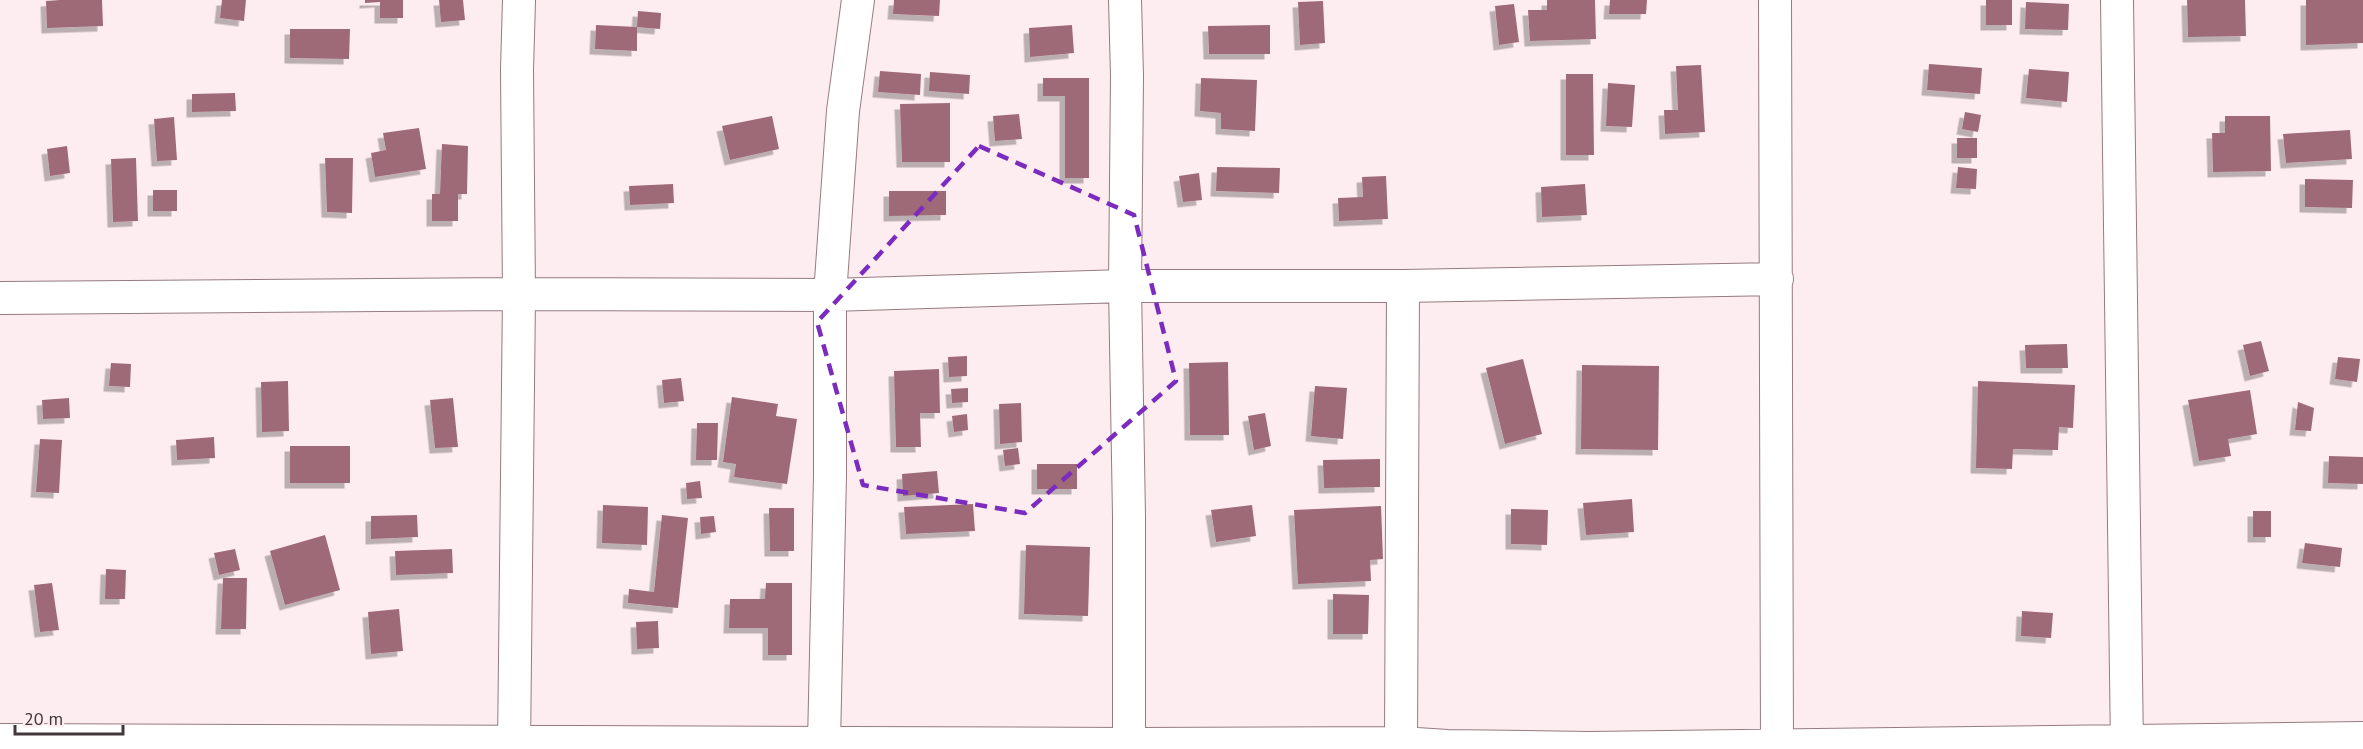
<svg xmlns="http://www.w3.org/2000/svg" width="2363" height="749" font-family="'PT Sans',sans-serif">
<defs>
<filter id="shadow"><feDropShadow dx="-5.5" dy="5.5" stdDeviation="0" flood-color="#0004"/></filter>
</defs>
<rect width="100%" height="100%" fill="#feedf0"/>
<!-- building -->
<path fill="#9f6a78" filter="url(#shadow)" d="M60 0H102L103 26 47 28 46 1Z
M222 0H246L244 21 220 18Z
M365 0H403V18H380V2L365 3Z
M439 0H463L465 20 441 22Z
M894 0H940L939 16 893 14Z
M1547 0H1595L1596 39 1530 41 1528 10H1547Z
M1610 0H1647L1646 14H1609Z
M1986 0H2012V25H1986Z
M2187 0H2245L2246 36 2188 37Z
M2306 0H2363V43L2306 45Z
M1323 1 1325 43 1300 45 1298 2Z
M2026 2 2069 4 2068 30 2025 29Z
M1514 4 1519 42 1499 45 1495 6Z
M638 11 661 13 660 29 637 27Z
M596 25 637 27V51L595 49Z
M1072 25 1074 53 1030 57 1029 28Z
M1270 25V54H1209L1208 26Z
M290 29H350L349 59 290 58Z
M1929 64 1982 68 1980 94 1927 90Z
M1701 65 1705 132 1665 134 1664 110H1678L1676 66Z
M2029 69 2069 72 2067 102 2026 98Z
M880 71 921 74 920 95 878 92Z
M930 72 970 75 969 94 929 91Z
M1566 74H1593L1594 155H1566Z
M1043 78H1089V178H1065V96H1043Z
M1201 78 1257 80 1255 131 1221 129V113L1200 111Z
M1608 83 1635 85 1632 127 1606 126Z
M235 93 236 111 192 112V94Z
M950 103V162H902L900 104Z
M1965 112 1981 115 1978 132 1962 129Z
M1019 114 1022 139 995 141 993 116Z
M772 116 779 149 730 160 722 126Z
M2225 116H2270L2271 171 2213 172 2212 133H2225Z
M174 117 177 160 157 161 154 119Z
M419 128 426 169 375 177 371 153 386 150 383 133Z
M2350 130 2352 159 2286 163 2283 134Z
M1957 138H1977V158H1957Z
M442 144 468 146 467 194H458V221H432V194H440Z
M67 146 70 173 50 176 47 149Z
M136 158 138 221 113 222 111 159Z
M325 158H353L352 213 327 212Z
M1217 167 1280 168 1279 193 1216 191Z
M1958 167 1977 169 1976 189 1956 188Z
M1199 173 1202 200 1183 202 1179 176Z
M1386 176 1388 219 1339 221 1338 198 1363 197 1362 177Z
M2305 179 2353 180 2352 208 2305 207Z
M673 184 674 203 630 205 629 186Z
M1585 184 1587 215 1542 217 1541 187Z
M153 190H177V211H153Z
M889 191H946V215L889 216Z
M2261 341 2269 371 2250 376 2243 345Z
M2067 344 2068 368H2026L2025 345Z
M967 356V376L949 377 948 357Z
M2338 357 2360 359 2357 382 2335 379Z
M1523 359 1542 434 1505 444 1486 368Z
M1228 362 1229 435H1190L1189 363Z
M111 363 131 364 130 387 109 386Z
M1582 365 1659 366 1658 450 1581 449Z
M939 369 940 413H920L921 447H896L894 371Z
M681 378 684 401 664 403 662 380Z
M288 381 289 431 262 432 261 382Z
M1978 381 2075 385 2073 428 2059 427 2058 450 2013 449 2012 469 1976 468Z
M1315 386 1347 388 1343 439 1311 436Z
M968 388V402L952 403 951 389Z
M2250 390 2257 434 2228 439 2231 456 2199 461 2188 400Z
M732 397 778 404 776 416 797 419 787 484 734 477 736 464 723 462Z
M69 398 70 418 43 419 42 400Z
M453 398 458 447 435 448 430 400Z
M2298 402 2314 408 2311 431 2295 430Z
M1021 403 1022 442 1000 444 999 404Z
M1265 413 1271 446 1254 450 1248 416Z
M967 414 968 430 954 432 952 416Z
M697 423H718L717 460H696Z
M214 437 215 458 177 460 176 440Z
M40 439 62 440 59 493 36 492Z
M290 446H350V483H290Z
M1018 448 1020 464 1005 466 1003 450Z
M2329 456 2363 457V484L2328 483Z
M1380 459V487L1324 488 1323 460Z
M1037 464H1077V489H1037Z
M937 471 939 493 903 496 902 474Z
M700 481 702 498 687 499 686 483Z
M1632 499 1634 532 1586 535 1583 503Z
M973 504 975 531 906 534 904 507Z
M603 505 648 507 647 545 602 543Z
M1252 505 1256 536 1216 542 1211 510Z
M1381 506 1383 559 1370 560 1371 581 1298 584 1294 510Z
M769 508H794V551H770Z
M1511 509 1548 510 1547 545 1511 544Z
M2253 511H2271V537H2253Z
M417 515 418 537 371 539V516Z
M662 515 688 518 678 608 628 603 629 589 654 592Z
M714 516 716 532 701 534 700 517Z
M325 535 340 590 285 605 270 551Z
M2305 543 2342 548 2340 567 2302 563Z
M1026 545 1090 547 1088 616 1024 614Z
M235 549 240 570 219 575 214 553Z
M452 549 453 573 396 575 395 551Z
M106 569 126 570 125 599H105Z
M223 578H247L246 629H221Z
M52 583 59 630 40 632 34 585Z
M766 583H792V655H768V628H729L730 599H765Z
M1333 594 1369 595 1368 634H1333Z
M399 609 403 651 371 654 368 612Z
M2022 611 2053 613 2051 638 2021 636Z
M658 621 659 648 637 649 636 622Z"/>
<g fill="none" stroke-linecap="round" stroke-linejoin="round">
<!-- minor casing -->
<g stroke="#947b80" stroke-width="34">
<path id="minor" d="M1125 0 1127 76 1125 286 1129 516V749
M1775 0 1777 749
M2117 0 2127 749
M0 298 519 294 830 295 1125 286H1403L1777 279
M0 740 1129 744 1401 743 1447 746 1589 748 2363 738
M824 743 830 476V295L843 111 858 0
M1401 743 1403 286
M514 749 519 294 517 70 519 0"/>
</g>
<!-- minor -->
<use href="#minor" stroke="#fff" stroke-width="32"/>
</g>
<!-- marked area -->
<path fill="none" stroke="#7b2cbf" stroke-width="4.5" stroke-dasharray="12 8" stroke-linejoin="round" d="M979 146 1134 215 1176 381 1025 513 863 485 817 322Z"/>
<!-- scale -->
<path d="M15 725v9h108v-9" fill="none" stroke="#42373a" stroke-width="3"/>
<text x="24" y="725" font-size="18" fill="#42373a" stroke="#feedf0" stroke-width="4.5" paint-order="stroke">20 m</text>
</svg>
